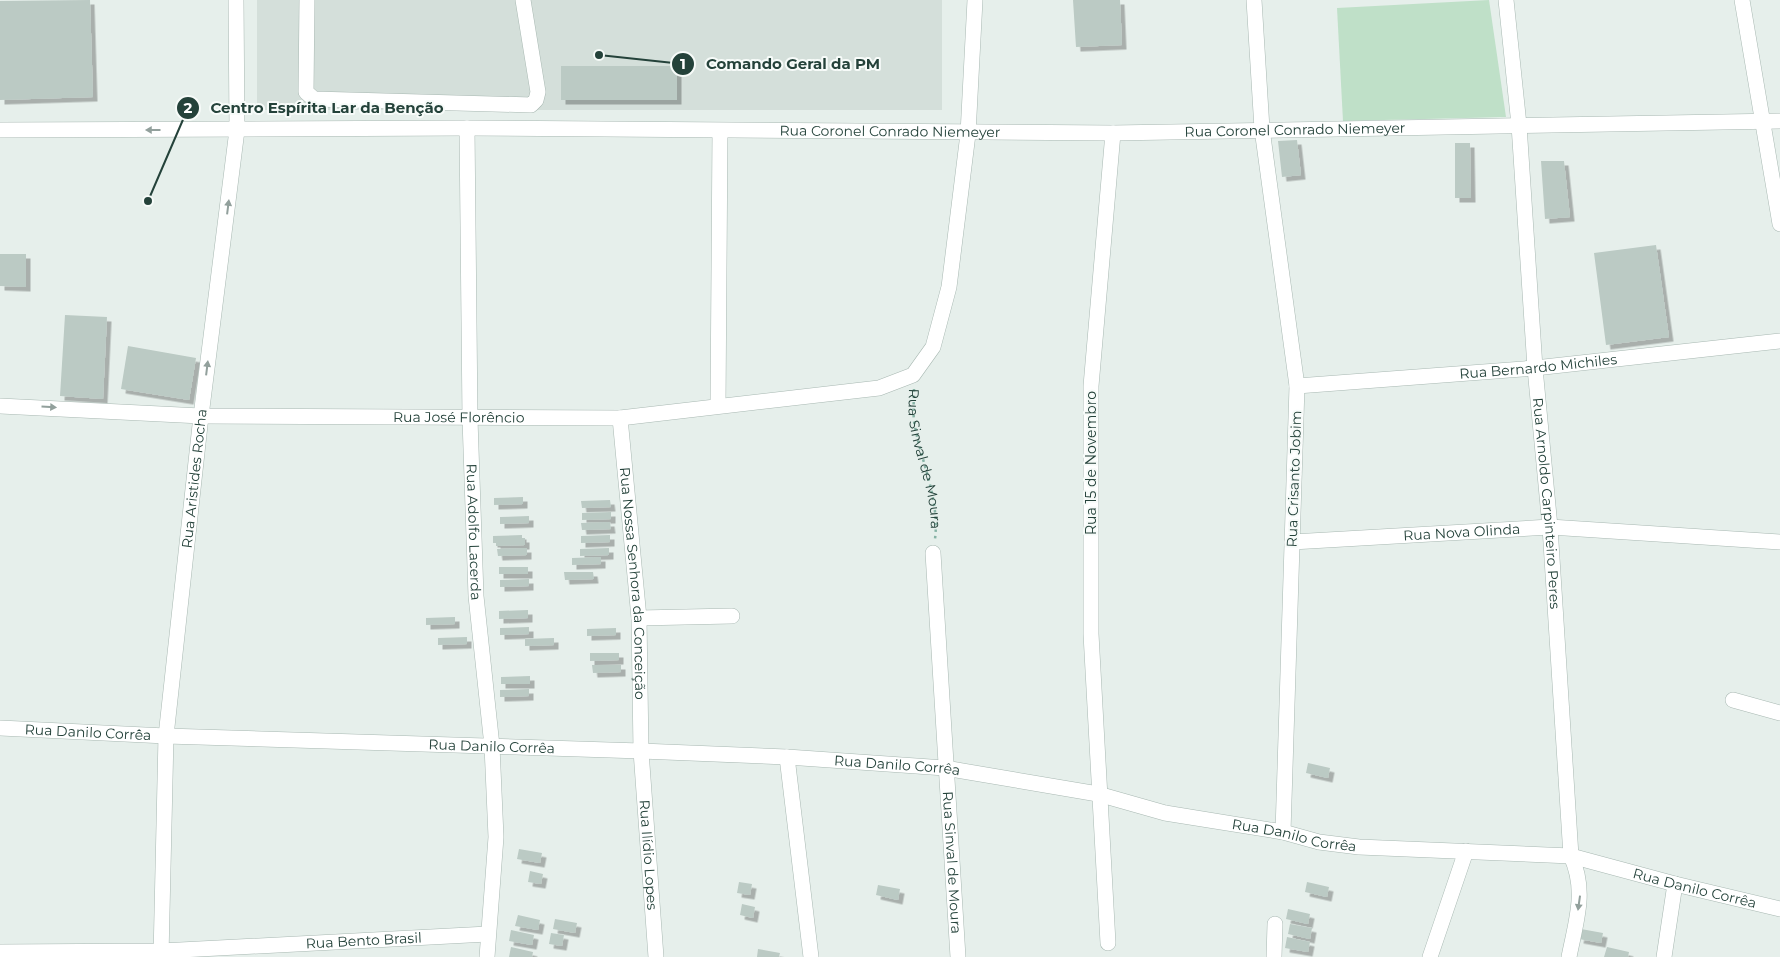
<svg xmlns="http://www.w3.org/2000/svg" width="1780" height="957" font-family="Montserrat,sans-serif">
<defs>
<filter id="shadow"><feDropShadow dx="4.5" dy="4.5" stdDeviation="0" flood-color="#0004"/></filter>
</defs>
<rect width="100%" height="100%" fill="#e6efeb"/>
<!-- built -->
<path fill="#d4dfda" d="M257 0H942V110H257Z"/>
<!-- green -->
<path fill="#bfe0c8" d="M1489 0 1506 117 1343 121 1337 8Z"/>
<!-- building -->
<path fill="#bbcac4" filter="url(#shadow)" d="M90 0 93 97 0 100V1Z
M1073 0H1120L1122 45 1076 47Z
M561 66H677V100H561Z
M1297 140 1301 175 1282 177 1278 141Z
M1455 143H1470L1471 198H1455Z
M1541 161H1564L1570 217 1545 219Z
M1656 245 1669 337 1606 345 1594 253Z
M0 254H26V287L0 286Z
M65 315 107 317 103 399 60 396Z
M128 346 196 358 189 400 121 389Z
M523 497V504L494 505V498Z
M610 500 611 507 582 508 581 501Z
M611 512V519L582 520V513Z
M529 516V523L500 524V517Z
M610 522 611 529 582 530 581 523Z
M522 535V538H525V545L496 546V543H493V536Z
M610 535V542L581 543V536Z
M527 548V555L498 556 497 549Z
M609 548V555L580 556V549Z
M601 557V564L572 565V558Z
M499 567H528V574H499Z
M564 572H593L594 579 565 580Z
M529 579V586L500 587V580Z
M528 610V618L499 619V611Z
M455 617V624L426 625V618Z
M529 627V634L500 635V628Z
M616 628V635L587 636V629Z
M467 637V644L438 645V638Z
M554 638V645L525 646V639Z
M590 653H619V660L590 661Z
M592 665H621V672L593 673Z
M530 676V684H501V677Z
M529 689V696L500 697V690Z
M1308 763 1330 768 1328 778 1306 773Z
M519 849 542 853 540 863 517 859Z
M530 871 543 874 541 884 528 882Z
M739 882 752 884 750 895 737 893Z
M1307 882 1329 887 1327 897 1305 892Z
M878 885 900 889 898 900 876 895Z
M742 904 755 907 753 918 740 915Z
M1288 909 1310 914 1308 924 1286 919Z
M518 915 540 920 538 930 515 926Z
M555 919 577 923 575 933 553 929Z
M1290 924 1312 928 1310 939 1288 934Z
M1581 929 1603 933 1601 943 1579 939Z
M511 930 534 935 532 945 509 941Z
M551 933 564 935 562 946 549 944Z
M1287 937 1310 942 1308 952 1285 948Z
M511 947 533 952 532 957H509Z
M1607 947 1629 952 1628 957H1604Z
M758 949 780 953 779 957H757Z"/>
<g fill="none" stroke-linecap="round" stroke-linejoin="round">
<!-- minor casing -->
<g stroke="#a8b8b2" stroke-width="16">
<g id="minor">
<path d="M307 0 306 92 314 99 531 105 536 100 538 92 523 0"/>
<path d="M1254 0 1262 129 1297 386 1283 832"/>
<path id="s2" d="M1506 0 1519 125 1535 368 1550 527 1571 856C1587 891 1576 921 1569 957"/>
<path d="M1742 0 1780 224"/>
<path id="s3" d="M467 128 470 419 476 596 492 746 496 837 487 957"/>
<path id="s4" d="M0 130 467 128 1113 133 1780 121"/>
<path id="s5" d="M1297 386 1535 368 1780 341"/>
<path id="s6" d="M0 406 201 416 620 418 879 388 913 375 933 347 949 287 968 134 975 0"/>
<path d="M718 406 720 131"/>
<path id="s7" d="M620 418 639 618 641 751 656 957"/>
<path id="s8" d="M1292 542 1550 527 1780 542"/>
<path id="s9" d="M933 553 958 957"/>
<path d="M639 618 732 616"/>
<path d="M1733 700 1780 713"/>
<path id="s10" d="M0 728 166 736 641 751 787 757 945 768 1098 794 1165 813 1283 832 1319 842 1359 847 1571 856 1675 884 1780 909"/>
<path d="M787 757 811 957"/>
<path d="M1108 943 1091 634V386L1113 133"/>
<path id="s11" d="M0 952 161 951 488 934"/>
<path id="s12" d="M161 957 166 736 201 416 237 130 236 0"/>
<path d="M1274 957 1275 924"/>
<path d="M1430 957 1466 851"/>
<path d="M1664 957 1675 884"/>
</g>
</g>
<!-- path -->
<path stroke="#86b3a5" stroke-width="2.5" stroke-dasharray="2.5 4" stroke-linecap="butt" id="s1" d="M914 389C914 400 913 410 914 421 920 460 940 498 935 539"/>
<!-- minor -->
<use href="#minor" stroke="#fff" stroke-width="15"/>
</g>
<!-- one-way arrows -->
<defs><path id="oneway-solid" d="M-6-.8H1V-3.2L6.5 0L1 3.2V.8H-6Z" transform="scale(1.25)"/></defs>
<g fill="#92a09c">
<use href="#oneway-solid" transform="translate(153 130) rotate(180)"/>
<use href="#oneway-solid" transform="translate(228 207) rotate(-83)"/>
<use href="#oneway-solid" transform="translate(207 368) rotate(-83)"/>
<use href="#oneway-solid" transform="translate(49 407) rotate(3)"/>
<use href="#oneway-solid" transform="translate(1579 903) rotate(98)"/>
</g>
<g text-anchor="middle" stroke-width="4" stroke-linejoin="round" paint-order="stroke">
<!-- street labels -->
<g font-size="14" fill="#24423a" stroke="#f7fbf9">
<text dy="5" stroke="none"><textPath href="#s4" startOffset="1295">Rua Coronel Conrado Niemeyer</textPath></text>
<text dy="5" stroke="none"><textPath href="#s4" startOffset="890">Rua Coronel Conrado Niemeyer</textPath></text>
<text dy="5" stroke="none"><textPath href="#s5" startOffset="242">Rua Bernardo Michiles</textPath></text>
<text dy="5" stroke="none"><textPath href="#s6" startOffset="459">Rua José Florêncio</textPath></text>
<text dy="5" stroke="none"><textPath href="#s1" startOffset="71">Rua Sinval de Moura</textPath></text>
<text transform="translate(1091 463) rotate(-90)" y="5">Rua 15 de Novembro</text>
<text dy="5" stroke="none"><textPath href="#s12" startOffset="480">Rua Aristides Rocha</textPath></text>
<text transform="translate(1294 479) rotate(-88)" y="5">Rua Crisanto Jobim</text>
<text dy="5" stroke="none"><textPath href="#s2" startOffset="505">Rua Arnoldo Carpinteiro Peres</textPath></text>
<text dy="5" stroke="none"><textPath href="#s3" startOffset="404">Rua Adolfo Lacerda</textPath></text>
<text dy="5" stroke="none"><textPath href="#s8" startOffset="170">Rua Nova Olinda</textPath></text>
<text dy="5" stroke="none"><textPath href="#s7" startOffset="166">Rua Nossa Senhora da Conceição</textPath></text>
<text dy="5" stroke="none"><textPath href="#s10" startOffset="88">Rua Danilo Corrêa</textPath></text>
<text dy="5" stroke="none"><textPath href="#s10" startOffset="492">Rua Danilo Corrêa</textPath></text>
<text dy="5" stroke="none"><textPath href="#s10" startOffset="898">Rua Danilo Corrêa</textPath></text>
<text dy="5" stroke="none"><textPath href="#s10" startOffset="1302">Rua Danilo Corrêa</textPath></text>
<text dy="5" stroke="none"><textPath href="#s7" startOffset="438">Rua Ilídio Lopes</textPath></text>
<text dy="5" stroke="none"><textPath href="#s9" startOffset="310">Rua Sinval de Moura</textPath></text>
<text dy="5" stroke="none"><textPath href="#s10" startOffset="1708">Rua Danilo Corrêa</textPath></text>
<text dy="5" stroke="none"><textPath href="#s11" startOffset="364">Rua Bento Brasil</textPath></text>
</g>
</g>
<!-- callouts -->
<path fill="none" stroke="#24423a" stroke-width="2" d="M599 55L683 64M148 201L188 108"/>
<g fill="#24423a" stroke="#f7fbf9" stroke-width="2">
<circle cx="599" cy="55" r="5"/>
<circle cx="148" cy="201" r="5"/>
<circle cx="683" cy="64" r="12"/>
<circle cx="188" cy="108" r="12"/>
</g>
<g font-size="15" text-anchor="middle" font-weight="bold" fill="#fff">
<text x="683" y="69">1</text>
<text x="188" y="113">2</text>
</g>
<g font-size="15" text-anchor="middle" font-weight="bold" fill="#24423a" stroke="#f7fbf9" stroke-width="4" stroke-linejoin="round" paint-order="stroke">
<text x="793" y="69">Comando Geral da PM</text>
<text x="327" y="113">Centro Espírita Lar da Benção</text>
</g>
</svg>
